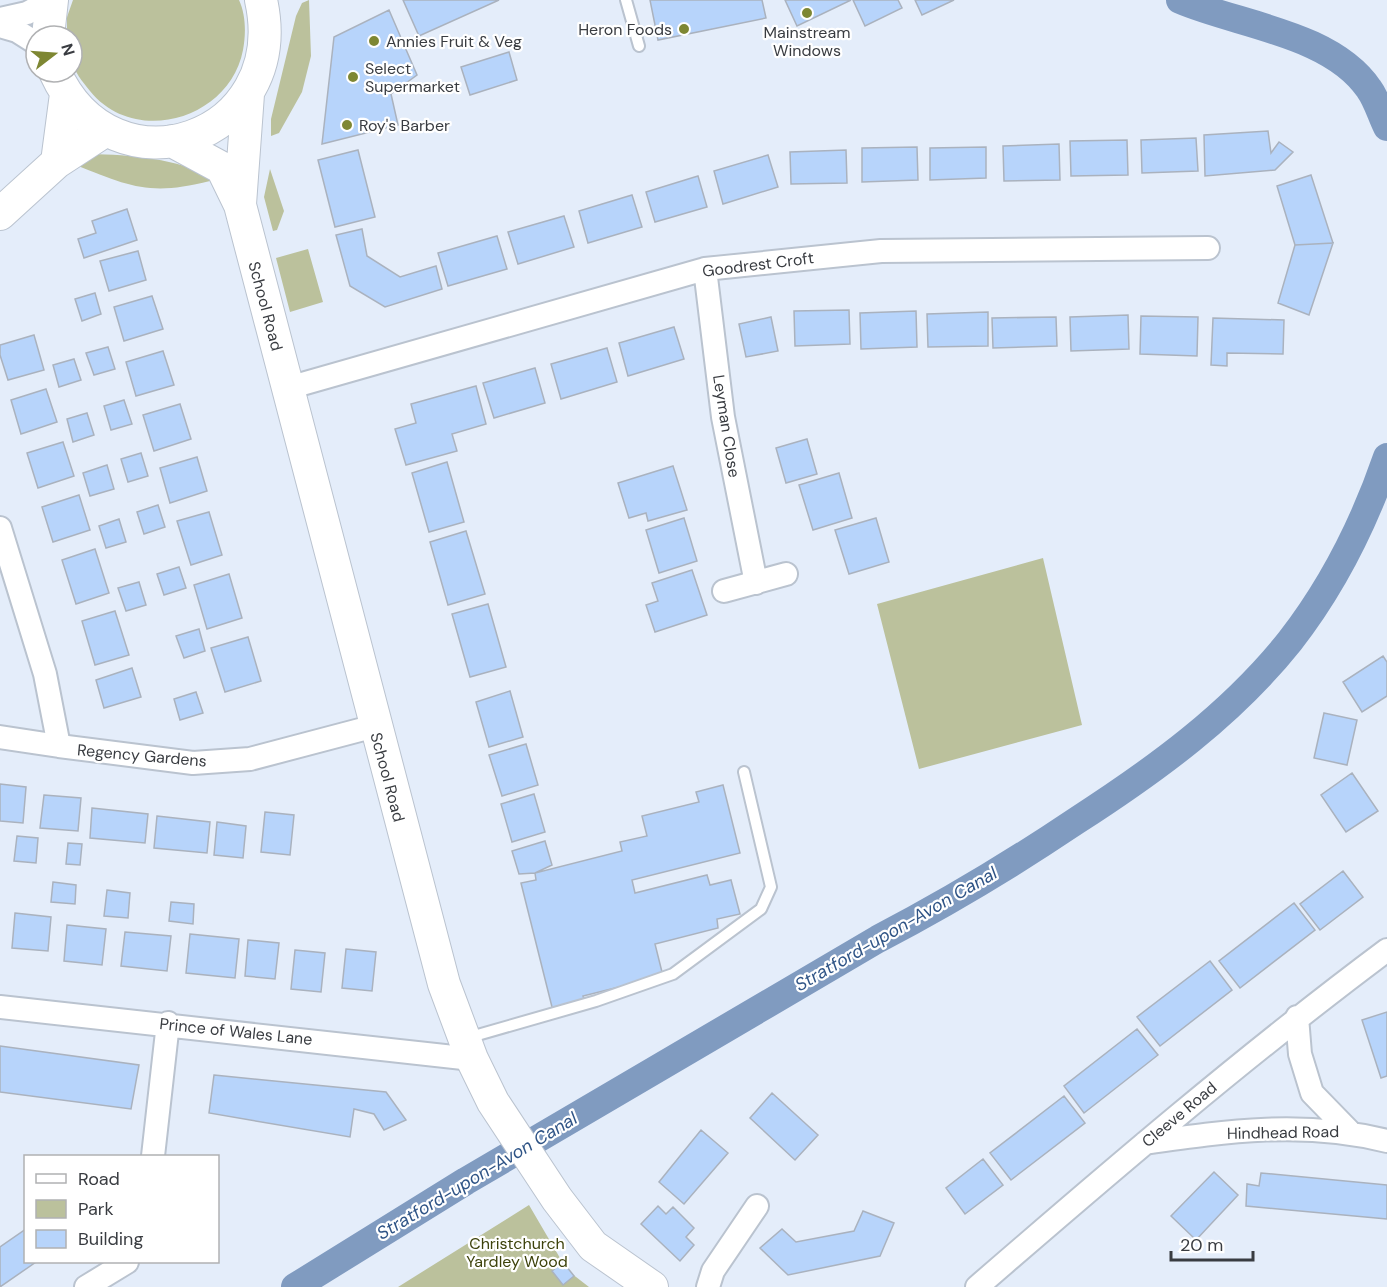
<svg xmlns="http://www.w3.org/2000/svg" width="1387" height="1287" font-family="'DM Sans',sans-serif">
<rect width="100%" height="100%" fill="#e4edfa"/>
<!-- green -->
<path fill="#bbc19c" d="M73 0H239C246 15 246 34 243 50 230 119 135 147 90 91 82 81 74 72 72 59 71 52 72 43 72 36H67V17Z
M309 0 311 56 302 92 279 133 271 136V119L296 16 302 3Z
M90 154C130 155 178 158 212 178L210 181C151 196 130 187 76 165Z
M270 169 284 211 277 230 273 231 264 197Z
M308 249 323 302 290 312 276 258Z
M1043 558 1082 725 919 769 877 604Z
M529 1205 567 1270 589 1287H398Z"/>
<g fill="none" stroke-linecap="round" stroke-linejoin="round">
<!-- canal -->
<path stroke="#809bc0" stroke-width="28" d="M1180 0C1238 25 1331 33 1369 89 1377 100 1381 115 1387 127
M295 1287 466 1181 878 939C947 903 1012 864 1076 821 1155 770 1231 715 1290 641 1332 587 1365 521 1387 457"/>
</g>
<!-- building -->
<path fill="#b7d4fb" stroke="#aab2be" stroke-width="1.5" d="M403 0H499L419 36Z
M650 0H762L766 18 658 40Z
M785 0H851L797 26Z
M853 0H898L902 8 865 26Z
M915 0H954L922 15Z
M389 10 417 75 391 94 398 125 322 144 334 37Z
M509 52 517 80 470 95 461 67Z
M1268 131 1271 153 1279 142 1293 152 1275 170 1205 176 1204 135Z
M1196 138 1198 171 1142 173 1141 140Z
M1127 140 1128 175 1071 176 1070 141Z
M1059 144 1060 180 1004 181 1003 146Z
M917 147 918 180 862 182V148Z
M986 147V178L930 180V148Z
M358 150 375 217 335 227 318 160Z
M846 150 847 183 791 184 790 152Z
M768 155 778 187 723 204 714 171Z
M1311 175 1333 243 1295 245 1277 186Z
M698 176 707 207 655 222 646 192Z
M632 195 642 227 588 243 579 211Z
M127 209 137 240 84 258 78 239 96 233 92 221Z
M564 216 574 247 518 264 508 232Z
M362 229 367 256 400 277 436 266 442 289 385 307 350 286 336 235Z
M497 236 507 269 448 286 438 253Z
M1333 243 1309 315 1278 303 1295 245Z
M138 251 146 280 109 291 100 261Z
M95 293 101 314 82 321 75 299Z
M152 296 163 329 124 341 114 307Z
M849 310 850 344 795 346 794 311Z
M916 311 917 347 861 349 860 313Z
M988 312V346L928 347 927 314Z
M1128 315 1129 349 1071 351 1070 317Z
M1141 316 1198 317 1197 356 1140 354Z
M771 317 778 351 746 357 739 324Z
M1056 317 1057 346 993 348 992 318Z
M1213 318 1284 320 1283 354 1227 353V366L1211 365Z
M674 327 684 359 628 376 619 343Z
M34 335 44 370 8 380 0 355V345Z
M108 347 115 369 94 375 86 353Z
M607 348 617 382 561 399 551 364Z
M163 351 174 385 136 396 126 362Z
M74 359 81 380 59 387 53 365Z
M535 368 545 403 494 418 483 383Z
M476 386 486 424 452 434 457 451 406 465 395 429 416 423 411 404Z
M46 389 57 422 21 434 11 400Z
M124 400 132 424 111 430 104 406Z
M180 404 191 439 154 451 143 415Z
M87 413 94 435 73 442 67 419Z
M807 439 817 474 786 483 776 448Z
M63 442 74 476 38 488 27 453Z
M141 453 148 476 128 482 121 459Z
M197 457 207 491 170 503 160 468Z
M447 462 464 522 429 532 412 473Z
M107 465 114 489 90 496 83 473Z
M673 466 687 510 648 521 646 513 629 518 618 483Z
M839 473 852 518 813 530 799 485Z
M79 495 90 530 53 542 42 507Z
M158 505 165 527 144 534 137 512Z
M209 512 222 555 191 565 177 521Z
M684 518 697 561 659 573 646 530Z
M876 518 889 562 849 574 835 530Z
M119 519 126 542 106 548 99 526Z
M466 531 485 594 448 605 430 542Z
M95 549 109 593 76 604 62 560Z
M179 567 186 588 164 595 157 574Z
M692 570 707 615 655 632 646 605 658 601 652 583Z
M229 574 242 618 207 629 194 585Z
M139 582 146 605 126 611 118 588Z
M488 604 506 667 470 677 452 614Z
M115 611 129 655 95 665 82 621Z
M199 629 205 651 184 658 176 636Z
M248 637 261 681 225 692 211 648Z
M1383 656 1387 662V696L1362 712 1343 682Z
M132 668 141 697 104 708 96 680Z
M510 691 523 737 489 747 476 702Z
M196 692 203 713 180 720 174 699Z
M1324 713 1357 720 1347 765 1314 758Z
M526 744 538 785 502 796 489 755Z
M1352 773 1378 811 1346 832 1321 795Z
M0 784 26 787 23 823 0 821Z
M723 785 740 853 632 880 635 893 707 875 710 885 731 880 740 914 717 919 718 928 655 944 663 976 583 996 585 1003 553 1011 521 883 536 880 535 873 622 851 620 842 647 836 642 816 699 802 696 792Z
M534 794 545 832 512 842 501 804Z
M44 795 81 798 78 831 40 828Z
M92 808 148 814 145 843 90 838Z
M265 812 294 815 290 855 261 852Z
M157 816 210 822 207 853 154 848Z
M217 822 246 826 243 858 214 855Z
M17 836 38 838 36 863 14 861Z
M545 841 552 865 535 873 519 874 512 851Z
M68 843 82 844 80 865 66 864Z
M1343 871 1363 897 1320 930 1300 904Z
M53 882 76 885 75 904 51 902Z
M107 890 130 893 128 918 104 916Z
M171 902 194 904 193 924 169 921Z
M1294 903 1315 930 1240 988 1219 961Z
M15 913 51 917 48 951 12 948Z
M67 925 106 929 102 965 64 961Z
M125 932 171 936 167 971 121 966Z
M190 934 239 939 235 978 186 973Z
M248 940 279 943 275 979 245 976Z
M346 949 376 952 372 991 342 988Z
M295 950 325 953 321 992 291 989Z
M1210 961 1232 990 1160 1046 1137 1017Z
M1387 1012V1076L1381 1078 1362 1020Z
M1137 1029 1158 1055 1084 1113 1064 1086Z
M0 1046 139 1065 131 1109 0 1092Z
M214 1075 386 1092 406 1120 384 1130 374 1114 354 1109 350 1137 209 1113Z
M772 1093 818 1135 795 1160 750 1118Z
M1064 1096 1085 1123 1011 1180 990 1153Z
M701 1130 728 1153 684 1204 659 1182Z
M983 1159 1003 1185 965 1214 946 1188Z
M1214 1172 1238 1195 1196 1240 1171 1216Z
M1261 1173 1387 1185V1219L1246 1206 1247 1184 1259 1186Z
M658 1206 666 1214 673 1207 694 1228 686 1237 694 1245 680 1261 641 1224Z
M863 1211 894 1223 880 1256 788 1275 760 1248 782 1229 796 1242 854 1231Z
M26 1229V1262H36L0 1287V1247Z
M563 1262 574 1276 563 1285 552 1271Z"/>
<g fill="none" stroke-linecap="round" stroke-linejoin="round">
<!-- lane casing -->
<g stroke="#bac3cf" stroke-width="14">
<path id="lane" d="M626 0 639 46
M467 1038 596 1001 673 974 761 909 771 887 744 772"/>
</g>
<!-- street casing -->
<g stroke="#bac3cf" stroke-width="26">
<path id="street" d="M0 19 27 13 51 0
M0 26 17 31 36 43
M705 269 723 417 756 583
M288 388 705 269 881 251 1208 248
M0 528 45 674 59 746 193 763 250 759 375 726
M724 591 786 574
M0 737 59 746
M0 1007 472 1059
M1297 1017 1300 1054 1312 1093 1349 1131
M1145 1143C1228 1131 1304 1120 1387 1141
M153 1156 168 1023
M86 1287 127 1262
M708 1287 713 1271 757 1206
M977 1287C1111 1171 1245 1056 1387 950"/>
</g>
<!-- secondary casing -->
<g stroke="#bac3cf" stroke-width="34">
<path id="secondary" d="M48 36 52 0
M55 72C113 200 292 140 261 0
M172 141 222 168 240 205 444 984 472 1059 493 1102 557 1199 593 1246 652 1287
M57 162 66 94
M240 204 248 94
M0 214 57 162 106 130"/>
</g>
<!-- lane -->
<use href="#lane" stroke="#fff" stroke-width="10"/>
<!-- street -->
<use href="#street" stroke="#fff" stroke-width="22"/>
<!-- secondary -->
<use href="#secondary" stroke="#fff" stroke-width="32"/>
</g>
<!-- markers -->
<g fill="#7e8733" stroke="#fff" stroke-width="2">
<circle cx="807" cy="13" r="6"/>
<circle cx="684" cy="29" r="6"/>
<circle cx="374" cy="41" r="6"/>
<circle cx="353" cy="77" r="6"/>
<circle cx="347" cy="125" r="6"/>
</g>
<g text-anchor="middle" stroke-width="4.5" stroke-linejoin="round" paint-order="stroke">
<!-- poi labels -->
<g font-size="16" fill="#393c41" stroke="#fff" text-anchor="start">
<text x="672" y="35" text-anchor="end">Heron Foods</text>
<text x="807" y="38" text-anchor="middle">Mainstream<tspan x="807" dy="18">Windows</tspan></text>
<text x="386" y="47">Annies Fruit &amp; Veg</text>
<text x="365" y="74">Select<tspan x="365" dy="18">Supermarket</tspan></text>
<text x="359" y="131">Roy's Barber</text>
</g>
<!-- street labels -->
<g font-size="16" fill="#393c41" stroke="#fff">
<text transform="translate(758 264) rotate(-7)" y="6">Goodrest Croft</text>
<text transform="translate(266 306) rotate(75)" y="6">School Road</text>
<text transform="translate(727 426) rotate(81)" y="6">Leyman Close</text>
<text transform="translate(142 755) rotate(5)" y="6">Regency Gardens</text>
<text transform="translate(388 777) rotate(75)" y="6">School Road</text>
<text transform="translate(236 1031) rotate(6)" y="6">Prince of Wales Lane</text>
<text transform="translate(1179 1114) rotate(-40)" y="6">Cleeve Road</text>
<text transform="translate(1283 1132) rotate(-1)" y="6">Hindhead Road</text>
</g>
<!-- park labels -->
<g font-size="16" fill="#3d420b" stroke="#fff">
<text x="517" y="1249">Christchurch<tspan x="517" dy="18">Yardley Wood</tspan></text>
</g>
<!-- water labels -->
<g font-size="18" font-style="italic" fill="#2f5486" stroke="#fff">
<text transform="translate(896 929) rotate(-30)" y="6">Stratford-upon-Avon Canal</text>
<text transform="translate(477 1176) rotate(-31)" y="6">Stratford-upon-Avon Canal</text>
</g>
</g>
<!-- legend -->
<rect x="24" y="1155" width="195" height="108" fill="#ffffff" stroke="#b0b1b3" stroke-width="1.5"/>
<rect x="36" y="1174" width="30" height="9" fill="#ffffff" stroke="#b0b1b3" stroke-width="1.5"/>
<text x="78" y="1185" font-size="18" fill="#393c41">Road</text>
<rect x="36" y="1200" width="30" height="18" fill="#bbc19c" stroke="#b0b1b3" stroke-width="1.5"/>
<text x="78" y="1215" font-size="18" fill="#393c41">Park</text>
<rect x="36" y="1230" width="30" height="18" fill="#b7d4fb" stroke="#b0b1b3" stroke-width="1.5"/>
<text x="78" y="1245" font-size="18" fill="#393c41">Building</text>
<!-- north arrow -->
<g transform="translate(54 54) rotate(73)"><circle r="28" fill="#ffffff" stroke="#b0b1b3" stroke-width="1.5"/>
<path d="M0-4.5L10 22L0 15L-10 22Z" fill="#7e8733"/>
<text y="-9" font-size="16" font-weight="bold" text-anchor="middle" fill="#393c41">N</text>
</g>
<!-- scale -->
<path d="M1171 1251v9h82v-9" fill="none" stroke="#393c41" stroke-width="3"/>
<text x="1180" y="1251" font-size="18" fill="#393c41" stroke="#ffffff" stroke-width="4.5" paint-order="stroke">20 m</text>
</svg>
